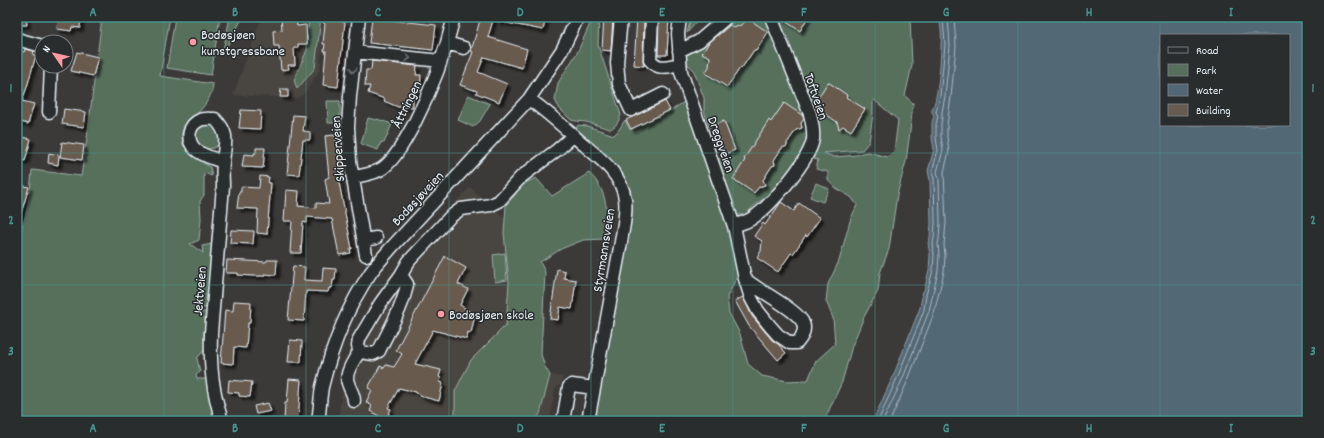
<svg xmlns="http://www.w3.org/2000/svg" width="1324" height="438" font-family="Dekko,sans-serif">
<defs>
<filter id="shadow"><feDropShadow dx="3.5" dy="3.5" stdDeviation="1" flood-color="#0009"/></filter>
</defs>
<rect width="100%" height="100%" fill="#3c3a38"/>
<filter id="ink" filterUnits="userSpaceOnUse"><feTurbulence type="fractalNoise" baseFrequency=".025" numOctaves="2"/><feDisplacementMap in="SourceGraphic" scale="8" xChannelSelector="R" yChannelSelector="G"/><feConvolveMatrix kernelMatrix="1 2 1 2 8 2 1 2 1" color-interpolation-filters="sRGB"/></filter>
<g filter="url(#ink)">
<!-- built -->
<path fill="#49443f" d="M262 17H325L320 70 303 95 297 98 233 95Z
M470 187 529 241 494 421H338L344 375 357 328 372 301 386 280 412 249Z
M553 375 563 377 561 384 555 389 550 421H495L539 376Z"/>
<!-- green -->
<path fill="#566f5c" stroke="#9fb0aa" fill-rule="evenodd" d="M102 17H170L160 76 213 84C213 95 204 107 196 115 191 119 184 125 182 132 181 136 183 141 183 145L193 156 210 167 212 176 204 173V195L200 201 201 219 199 240 190 244 203 253 202 246 212 244 209 308H196L198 312H207L204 334 205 348 202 353 197 358 200 372 196 375 197 379H206L215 420 212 421H17V239C27 218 30 194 32 170L81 176 87 138Z
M175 17H220L211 75 167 68Z
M230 17H243L222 55Z
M309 17H321L315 68 297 89 294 80 307 50Z
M593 17H599L598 45 621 115C618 122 617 126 610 129L586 122 576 121 571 120 559 108 555 100 558 83 578 51Z
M691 17H720C711 24 708 25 699 19L687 33Z
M733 17H767L796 87 794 93 801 109 807 112 808 144 773 197C762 198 752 205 747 215H735L716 162 725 154 734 150 724 121 709 127 704 110V98L693 69 684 61 686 54Z
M776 17H910L912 65 905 96 913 103 910 131 906 161 897 195 889 249 880 273 878 291 864 317 852 346 842 382 824 421H593L624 246C628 233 634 217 632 203 627 167 601 152 575 130L578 125 587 126 614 135 618 131 625 120 630 130 672 110 684 102 696 128 730 236 738 275 727 297 729 313 740 334 748 364 762 376 787 381 808 380 816 361 835 344 833 318 826 301 828 284 839 261 850 221 857 205 851 197 835 188 828 180V172L816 169 818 160 809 158 810 104 813 93 807 86H800ZM873 99 898 120 894 152 887 157 868 152 862 153 857 155 834 157 824 153 862 150 869 142 873 114Z
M468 95 490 104 480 121 473 127 458 120Z
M327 101H340V123H328Z
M368 118 376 120 377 119 392 124 384 143 381 142 378 150 361 144Z
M201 124H215L221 141C217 148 212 149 205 149L195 142 194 130Z
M589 173C608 190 609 215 605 239L583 240 561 249 540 262 545 272 541 354 545 367 550 375 540 414 535 421H455V391L471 360 506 325 509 282 504 233 506 205 515 195 521 185 536 178 552 196Z
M816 183 829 189 823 202 810 197Z
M505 253 507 280 495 282 493 255Z"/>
<!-- water -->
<path fill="#526775" stroke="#8e9ea9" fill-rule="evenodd" d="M939 17H1307V421H873L894 374 920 308 922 297 921 293 924 291 929 270 930 255 928 243 930 238 931 223 930 180 928 171 934 149 932 138V123L934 116 932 112V109C938 102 941 56 941 45 942 36 941 26 939 17ZM1161 35H1289V125H1161Z"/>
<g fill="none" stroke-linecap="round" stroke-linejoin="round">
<!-- shore -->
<path stroke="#acbac4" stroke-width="1" d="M878 421 898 376 924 310 926 295 933 270 934 255 933 243 934 238 935 223 934 179 932 172 938 150 936 138V124L938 116 936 112 940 96 945 45 943 17
M883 421 903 378 929 311 938 271 939 255 938 244 939 239 940 223 939 179 937 172 943 150 941 137V124L942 117V112L945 96 950 46 948 17
M890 421 908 380 934 313 944 272 945 255 944 245 946 223 944 172 949 151 947 137V125L951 97 956 46 954 17"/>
</g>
<!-- building -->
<path fill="#675a4e" stroke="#e8f1f8" filter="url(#shadow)" d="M17 17H26L27 25H17Z
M70 17H81L80 28 72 27 71 31 57 29 58 18 70 19Z
M281 17H296L297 26 306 25 307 44H298V48H294L295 65H288L289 69 281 70 279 46H274L273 31 282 30Z
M481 17H494L488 37 527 49 522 68 484 57 478 72 507 84 499 102 476 93 477 91 460 85 473 52 471 51Z
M498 17H546L543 30 497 21Z
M604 17H613L611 51 602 50Z
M637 17H644L643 60 644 66 634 65Z
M659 17H669L667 55H658Z
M779 17H808L800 31Z
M317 18 342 20V22H345L338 87 323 85 326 51H324L325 44H323L325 24Z
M372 18 436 25 433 50 369 43Z
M747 18 768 32 756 51 754 50 741 69 740 68 727 87 705 73 709 67 710 57 702 53 709 43 730 25 734 28 743 24Z
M25 49 34 51 33 55H36L27 87 22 101 34 104 28 124 17 121V64L20 51 24 52Z
M77 52 98 57 93 76 71 71Z
M372 61 417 66 416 75H421L420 91 413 90V107H398L384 101 385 99 368 93 370 86H365L366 70H371Z
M828 82 847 95 846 97 865 109 851 131 843 126 839 129 837 122 824 113H820V108L814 104Z
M281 89H288V97H280Z
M665 101 670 110 631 129 626 120Z
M784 103 802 115 804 119 801 123 802 128 796 130 787 143V146L782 148 774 160 775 165 772 166 763 180 765 185 759 187 754 193 733 179 745 160 744 159 769 120 771 122Z
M64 109 86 112 84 127 62 124Z
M241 110 261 111 260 129 239 128Z
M293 115 305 116 303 131 310 132V140H303L299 175 287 174Z
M724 121 735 150 725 154 715 125Z
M335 135V137H336L339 167H336L352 249H350L351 253 339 255 332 219 307 217V223L303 222 301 253H290L292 221H284L286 190 299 191 298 206 316 208V203L329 204 325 179 329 177 325 136Z
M17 136 31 139 25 161 17 159Z
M62 142 84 145 82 160 60 157Z
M256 148H265L263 168 242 167 244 154 254 155V153H256Z
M49 153 59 155 58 165 48 163Z
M260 176 269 177 268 183H271L267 234 257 233 258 209 237 208 239 192H241V187L259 188Z
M20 185 29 187 19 220 17 219V198Z
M781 202 794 211 799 203 820 218 807 237 806 235 793 254 791 253 778 272 757 258 761 251 762 241 754 236 763 223 765 225Z
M231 230 254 231 253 244 230 243Z
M445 256 466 268 458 284 468 289 460 305 475 315 471 333 468 332 467 339 433 330 415 364 441 370 439 377 441 378 440 382 443 383 439 401 420 396V394L416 393V392L399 388 388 408 391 409 386 420 370 411 372 406 366 402 372 390 368 388 380 366 384 368 386 365 394 367 402 354 396 350Z
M227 260 266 262 267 260H277L276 275 264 274V276H253L238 275V273H226Z
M293 266 305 267 304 280 322 281 323 268 336 269 335 280H333L332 288H329L328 292 306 291 304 321 288 320Z
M557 269 565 271 564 278 576 280 572 309 560 307 558 320 550 319Z
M743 297 752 316 772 340 778 344 786 353 778 360 749 326 735 301Z
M234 301 251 302 250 323H248L246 348 234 347 233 364 221 363 225 310 233 311Z
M290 340 302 341 301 362H288Z
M289 379 301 380 298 421H284L285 403H287Z
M229 380 252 382 250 397 239 396V393L228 392Z
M268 403 271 411 256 414 254 406Z"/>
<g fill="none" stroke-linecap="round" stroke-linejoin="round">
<!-- minor casing -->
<g stroke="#e8f1f8" stroke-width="15">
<path id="minor" d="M359 17 350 96 348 127 350 161 366 255
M621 17 617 63 619 84 631 110 663 94
M652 17 650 60C659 71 668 66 680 64
M680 17 678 34 681 72 734 226 745 279 751 298 758 311 770 326 778 335 790 343H797C802 337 806 330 803 323 798 310 757 290 745 279
M17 39 42 46
M447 43 464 48
M679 51 699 41 727 17
M355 52 441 61
M529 99C545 110 559 123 574 136 593 154 621 170 625 199 627 213 623 228 621 242L588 421
M49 112 51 66
M354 177C363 175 375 174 383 168 396 158 405 140 413 126 431 91 445 55 454 17
M734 226C739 224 746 222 751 219 769 208 810 160 813 139 814 130 812 122 810 114L771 17
M364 240 376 238
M401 275 407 284C403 308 389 329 379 351L373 354 361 352 359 350 358 346 359 339 380 304 401 275 409 261 450 217 461 209 491 205 499 201 521 177 557 150 573 136
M354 401C354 394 350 390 348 383 344 374 355 358 360 351
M222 421C212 389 210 366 211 333L223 186C223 178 222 171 223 163 224 144 231 135 215 119 210 119 204 118 200 120 188 125 186 140 195 149 202 156 213 158 223 162
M318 421C320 410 320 398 322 387 332 346 347 307 371 272 377 264 384 256 391 248L529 99 562 50 578 17
M563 421 569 387 572 385 594 388"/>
</g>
<!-- minor -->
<use href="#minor" stroke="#2a2d2e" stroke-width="12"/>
</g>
<!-- one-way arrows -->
<defs><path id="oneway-chevron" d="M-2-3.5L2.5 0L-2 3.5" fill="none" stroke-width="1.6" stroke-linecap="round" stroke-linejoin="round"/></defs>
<g stroke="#6c7275">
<use href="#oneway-chevron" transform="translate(408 58) rotate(6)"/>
<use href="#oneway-chevron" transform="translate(353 70) rotate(97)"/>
</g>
</g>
<!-- grid -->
<path fill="none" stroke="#459590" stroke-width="1" stroke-opacity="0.55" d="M164 17V421M306 17V421M449 17V421M591 17V421M733 17V421M875 17V421M1018 17V421M1160 17V421M17 153H1307M17 285H1307"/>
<!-- markers -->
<g fill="#ff9aa2" stroke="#2a2d2e" stroke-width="1.5">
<circle cx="193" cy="42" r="4"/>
<circle cx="441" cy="314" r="4"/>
</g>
<g text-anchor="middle" stroke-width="3" stroke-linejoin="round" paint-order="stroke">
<!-- poi labels -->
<g font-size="14" fill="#e8f1f8" stroke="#2a2d2e" text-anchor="start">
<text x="201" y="39">Bodøsjøen<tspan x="201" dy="16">kunstgressbane</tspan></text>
<text x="449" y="319">Bodøsjøen skole</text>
</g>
<!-- street labels -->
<g font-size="14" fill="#e8f1f8" stroke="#2a2d2e">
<text transform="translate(817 96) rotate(71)" y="5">Toftveien</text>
<text transform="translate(406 104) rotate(-64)" y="5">Åttringen</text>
<text transform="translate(722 144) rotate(71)" y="5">Dreggveien</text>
<text transform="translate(337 149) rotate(-94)" y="5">Skipperveien</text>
<text transform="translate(417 198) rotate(-47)" y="5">Bodøsjøveien</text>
<text transform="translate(603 250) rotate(-81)" y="5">Styrmannsveien</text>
<text transform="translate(199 291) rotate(-85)" y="5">Jektveien</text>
</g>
</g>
<!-- margin -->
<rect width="1324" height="438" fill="none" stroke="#2a2d2e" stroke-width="44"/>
<!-- legend -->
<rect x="1160" y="34" width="130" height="92" fill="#2a2d2e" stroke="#767b7f"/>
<rect x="1168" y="47" width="20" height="6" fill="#2a2d2e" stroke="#767b7f"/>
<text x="1196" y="54" font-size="12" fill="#e8f1f8">Road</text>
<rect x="1168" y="64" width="20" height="12" fill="#566f5c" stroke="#767b7f"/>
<text x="1196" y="74" font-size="12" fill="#e8f1f8">Park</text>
<rect x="1168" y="84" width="20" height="12" fill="#526775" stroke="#767b7f"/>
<text x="1196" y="94" font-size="12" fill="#e8f1f8">Water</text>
<rect x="1168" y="104" width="20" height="12" fill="#675a4e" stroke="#767b7f"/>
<text x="1196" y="114" font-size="12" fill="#e8f1f8">Building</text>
<!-- north arrow -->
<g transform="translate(54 54) rotate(304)"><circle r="19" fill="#2a2d2e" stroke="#767b7f"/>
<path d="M0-3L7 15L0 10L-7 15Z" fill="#ff9aa2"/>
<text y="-6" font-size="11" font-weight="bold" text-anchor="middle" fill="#e8f1f8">N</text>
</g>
<rect x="22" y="22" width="1280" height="394" fill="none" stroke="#459590" stroke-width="1.5"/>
<g font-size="13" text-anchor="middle" font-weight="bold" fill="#459590">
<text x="93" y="16">A</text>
<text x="235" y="16">B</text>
<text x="378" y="16">C</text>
<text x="520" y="16">D</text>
<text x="662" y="16">E</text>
<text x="804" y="16">F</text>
<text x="946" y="16">G</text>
<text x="1089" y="16">H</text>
<text x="1231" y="16">I</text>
<text x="11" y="92">1</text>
<text x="1313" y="92">1</text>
<text x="11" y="224">2</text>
<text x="1313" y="224">2</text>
<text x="11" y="355">3</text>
<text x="1313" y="355">3</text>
<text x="93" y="432">A</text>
<text x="235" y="432">B</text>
<text x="378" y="432">C</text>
<text x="520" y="432">D</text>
<text x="662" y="432">E</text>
<text x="804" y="432">F</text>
<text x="946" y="432">G</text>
<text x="1089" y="432">H</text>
<text x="1231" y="432">I</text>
</g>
</svg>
